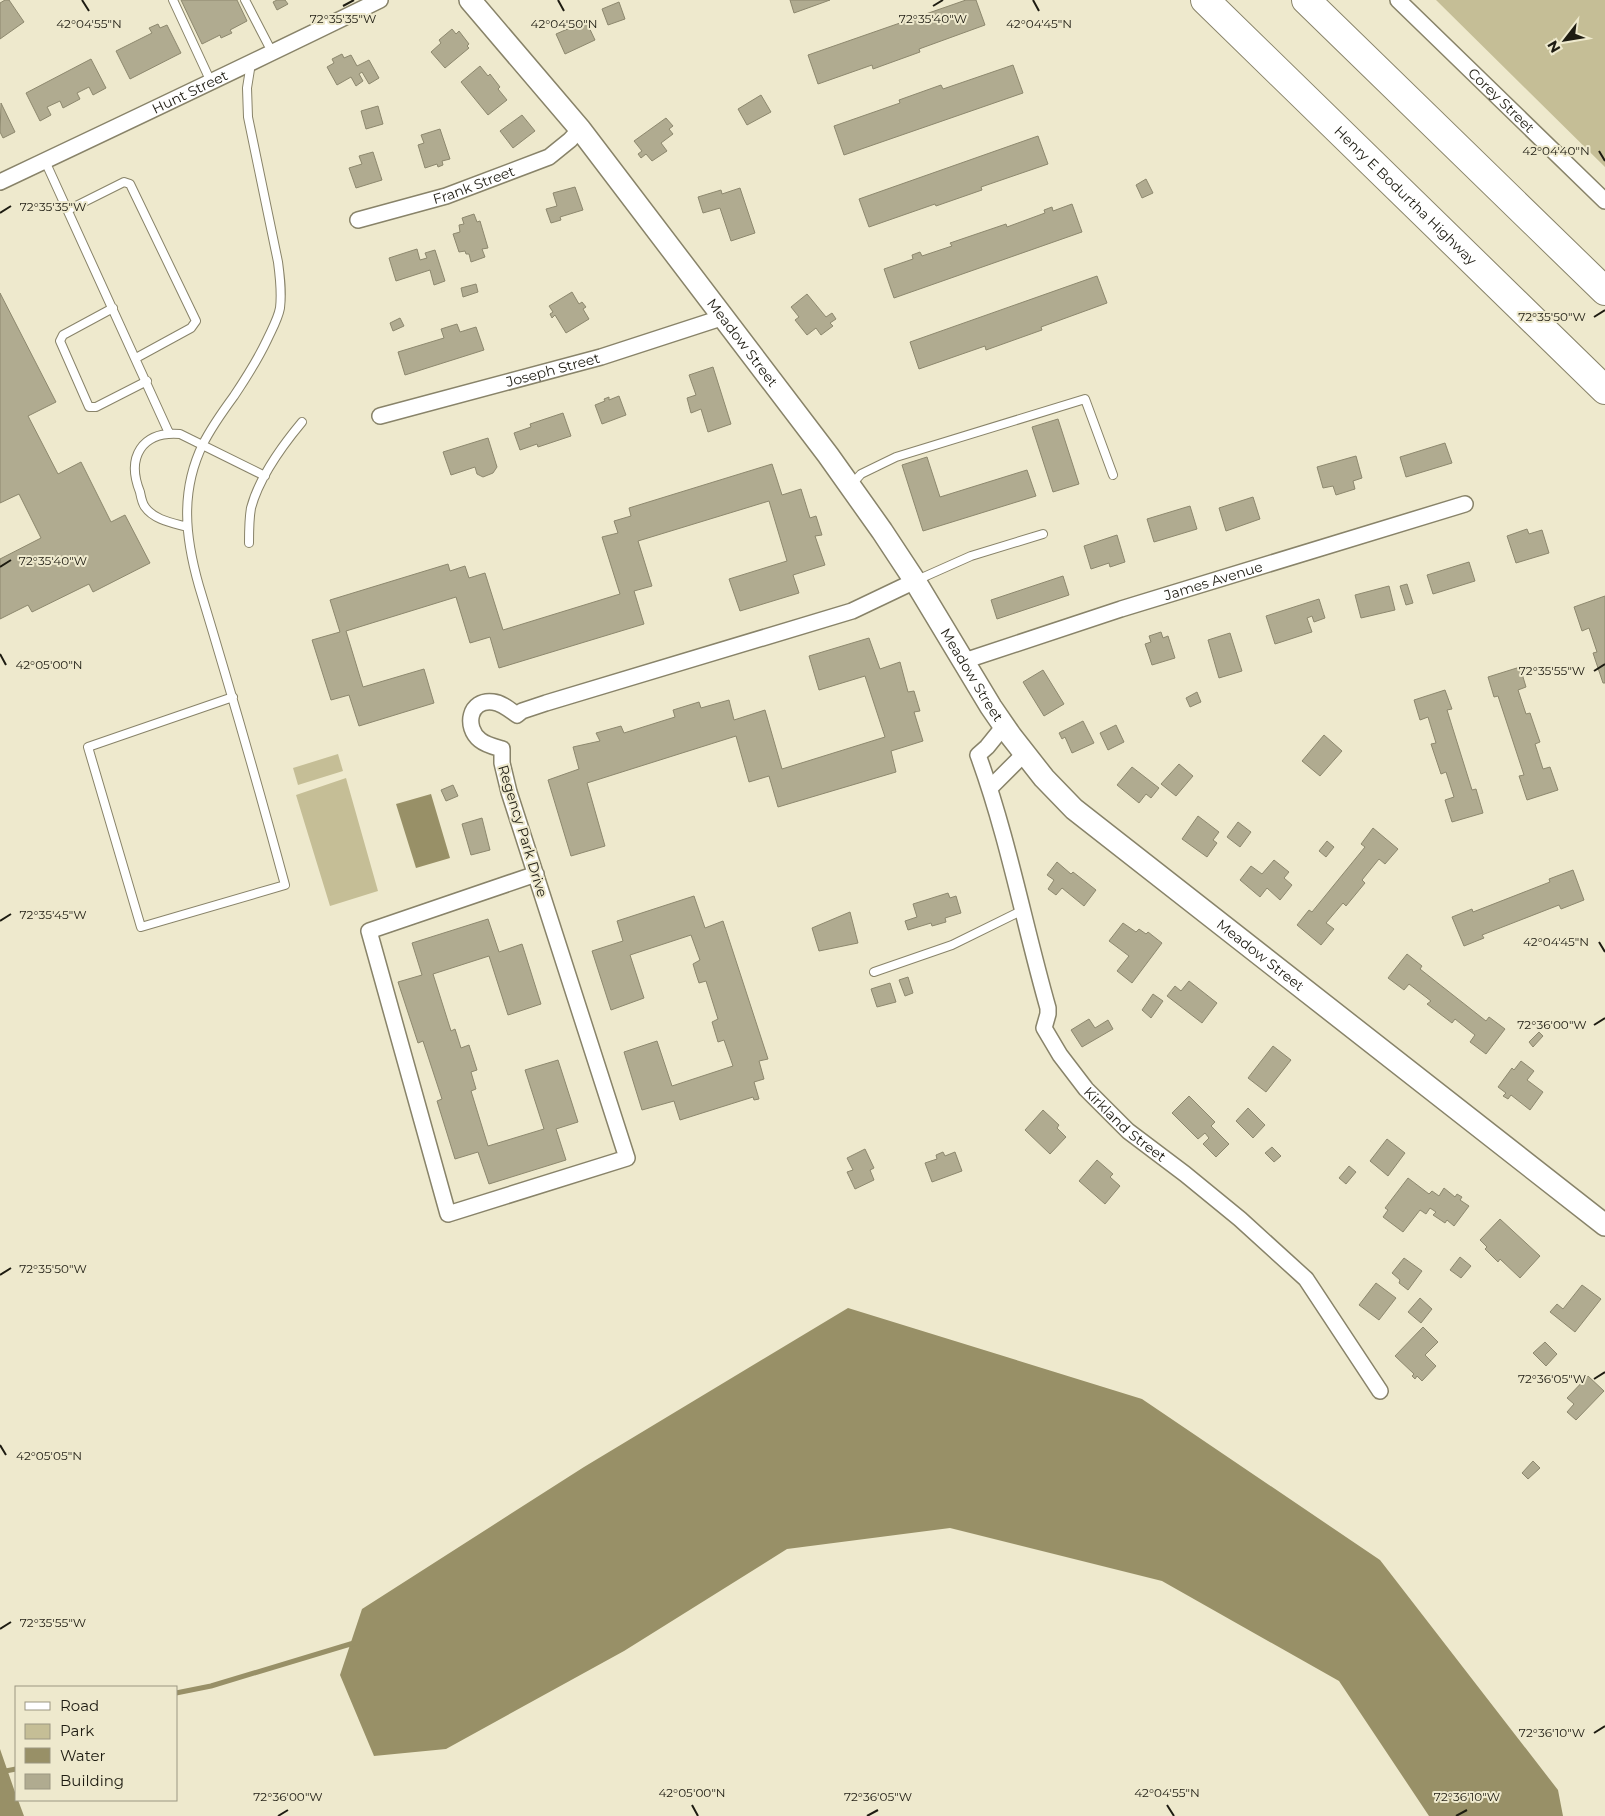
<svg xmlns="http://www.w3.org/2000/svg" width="1605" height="1816" font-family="Montserrat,sans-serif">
<rect width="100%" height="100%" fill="#eee9cd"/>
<!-- green -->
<path fill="#c5be96" d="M1436 0H1605V167Z
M338 754 343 771 298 785 293 768Z
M346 778 378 891 330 906 296 795Z"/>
<!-- water -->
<path fill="#989067" d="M431 794 450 858 416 868 396 804Z
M848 1308 1142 1399 1380 1560 1558 1790 1563 1816H1429L1339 1681 1162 1581 950 1528 787 1549 624 1651 446 1749 374 1756 340 1675 362 1609 584 1467Z
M0 1749 16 1795V1800H18L24 1816H0Z"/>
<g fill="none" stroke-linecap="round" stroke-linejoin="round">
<!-- stream -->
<path stroke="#989067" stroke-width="5" d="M176 1693 211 1686 357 1642
M0 1772 16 1769"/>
</g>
<!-- building -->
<path fill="#b0ab90" stroke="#8d886e" d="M5 0H9L24 22 0 39V3Z
M181 0H237L247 21 230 30 232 33 221 38 220 35 202 44Z
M277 0H285L288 4 277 10 273 2Z
M790 0H830L794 13Z
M966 0H976L985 25 919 49 920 52 873 69 872 65 818 84 808 55Z
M619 2 625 19 608 25 602 9Z
M586 21 595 40 565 54 556 34Z
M158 24 160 28 167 25 181 53 130 79 116 51 152 33 149 28Z
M452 29 456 34 459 31 469 44 467 46 469 48 445 68 431 52 441 43 439 40Z
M342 54 344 58 351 55 357 66 369 60 379 78 369 84 362 72 359 74 363 81 356 86 351 77 337 85 327 67 334 63 332 59Z
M91 59 106 88 93 95 89 87 77 93 80 99 63 108 60 101 47 107 51 115 40 121 26 93Z
M1013 65 1023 93 844 155 834 126 900 103 899 100 941 85 943 89Z
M480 66 488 76 490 74 500 87 498 89 507 100 488 115 461 82Z
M761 95 771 112 747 125 738 109Z
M1 103 15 132 3 138 0 132Z
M378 106 383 124 366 129 361 111Z
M522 115 535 131 513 148 500 131Z
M666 118 673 126 669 129 673 134 661 143 667 151 652 161 646 154 641 158 638 154 642 151 634 141Z
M440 129 450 159 442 161 443 165 438 167 437 164 425 168 418 145 424 143 421 135Z
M1038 136 1048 164 981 187 982 190 936 206 935 204 869 227 859 199Z
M373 152 382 180 356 188 349 168 362 164 359 156Z
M1146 179 1153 193 1142 198 1136 185Z
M575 187 583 210 560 217 561 220 551 223 546 209 557 206 553 193Z
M740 188 755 233 731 241 720 208 703 213 698 197 721 190 722 194Z
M1072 204 1082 232 894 298 884 269 913 259 912 255 920 252 922 256 952 246 950 243 1006 224 1007 227 1045 213 1044 210 1052 207 1053 211Z
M474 214 477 222 480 221 488 248 482 249 485 257 471 262 469 254H466L465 251 459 252 453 234 460 232 459 225 464 224 462 218Z
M417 249 420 260 427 258 425 253 435 250 445 281 434 285 430 270 396 281 389 258Z
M1097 276 1107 303 1041 327 1042 330 986 350 985 346 919 369 910 342Z
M476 284 478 292 463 297 461 288Z
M572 292 579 304 582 302 586 307 583 309 589 319 566 333 555 315 552 318 550 314 553 312 549 306Z
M0 293 56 402 28 416 58 474 81 462 111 522 125 515 150 563 93 592 89 584 32 612 28 605 0 619V559L41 538 19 494 0 503Z
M807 294 826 317 832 313 836 319 830 323 833 326 821 335 816 328 807 335 795 320 799 317 791 307Z
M400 318 404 326 393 331 390 323Z
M457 324 460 332 476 327 484 350 405 375 398 352 444 338 441 329Z
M713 367 731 424 708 432 701 409 691 413 687 398 696 395 689 375Z
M619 396 626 415 602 424 595 405 605 401 604 399 609 397V400Z
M563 413 571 436 538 447 537 444 520 450 514 433 531 427 530 424Z
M1058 419 1079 484 1053 492 1032 427Z
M488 438 497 467 493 473 483 477 477 474 475 467 451 475 443 452Z
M1445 443 1452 463 1406 477 1400 457Z
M1356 456 1362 478 1353 481 1355 489 1336 495 1333 486 1323 488 1317 467Z
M927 457 940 497 1027 470 1036 496 923 531 902 465Z
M772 464 782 495 801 489 810 518 816 516 822 535 815 536 825 565 793 575 799 593 740 611 729 579 787 561 769 501 638 541 652 586 634 591 644 624 499 668 490 637 470 643 456 597 346 631 363 687 424 669 434 703 359 726 349 695 331 700 312 640 340 632 330 600 448 564 450 571 465 566 469 578 485 573 503 630 620 594 602 537 618 533 614 521 631 516 629 508Z
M1253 497 1260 519 1226 531 1219 508Z
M1190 506 1197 529 1154 542 1147 519Z
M1527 529 1529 534 1542 530 1549 553 1516 563 1507 536Z
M1117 535 1125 562 1110 567 1109 563 1091 569 1084 546Z
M1469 562 1475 581 1433 594 1427 575Z
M1063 576 1069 595 997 619 991 600Z
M1407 584 1413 603 1406 605 1400 586Z
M1389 586 1395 610 1361 618 1355 595Z
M1605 596V683H1603L1593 653 1597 652 1589 628 1582 631 1574 607Z
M1319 599 1325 618 1314 622 1312 616 1307 618 1312 632 1275 644 1266 616Z
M1161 632 1163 638 1168 636 1175 658 1152 665 1145 644 1151 642 1149 636Z
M1230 633 1242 671 1219 678 1208 640Z
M869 638 880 669 900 662 908 692 914 691 920 711 914 712 923 741 891 751 896 772 778 807 769 776 749 782 736 736 587 783 605 846 571 856 548 780 579 769 573 747 600 741 596 733 621 726 624 733 675 717 673 710 699 702 701 708 729 700 734 720 765 710 782 769 885 737 865 676 819 690 809 656Z
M1520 667 1526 687 1518 690 1526 714 1530 713 1540 742 1535 744 1543 769 1550 767 1558 790 1527 800 1519 776 1524 775 1498 696 1494 697 1488 677Z
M1043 670 1064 704 1044 716 1023 682Z
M1445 690 1452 709 1447 710 1472 790 1476 789 1483 813 1452 822 1445 800 1454 797 1446 772 1441 774 1431 744 1436 743 1428 717 1420 720 1414 700Z
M1197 692 1201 702 1190 707 1186 698Z
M1083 721 1094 743 1072 753 1065 737 1062 739 1059 733Z
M1116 725 1124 742 1108 750 1100 733Z
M1324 735 1342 751 1320 776 1302 761Z
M1179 764 1193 776 1176 796 1161 784Z
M1132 767 1159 788 1151 798 1146 794 1139 803 1117 785Z
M453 785 458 796 446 801 441 790Z
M1198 816 1219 832 1213 840 1217 843 1207 857 1182 839Z
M482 818 490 850 471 855 462 824Z
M1238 822 1251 832 1240 847 1227 837Z
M1373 828 1398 849 1385 864 1379 859 1362 880 1365 883 1346 906 1343 903 1326 923 1334 929 1321 945 1297 925 1309 910 1312 912 1365 847 1361 844Z
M1327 841 1334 847 1326 857 1319 851Z
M1274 860 1289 872 1284 878 1292 885 1280 900 1267 888 1260 897 1240 880 1251 866 1262 874Z
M1057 862 1071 874 1073 872 1096 890 1084 906 1062 888 1056 895 1048 889 1054 880 1047 875Z
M1573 870 1584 900 1561 909 1559 905 1482 935 1484 938 1464 946 1452 917 1472 909 1473 912 1550 882 1549 879Z
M948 893 950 898 956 896 961 913 945 918 946 922 932 926 931 923 908 930 905 921 917 917 913 904Z
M694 896 705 928 723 921 768 1059 759 1061 764 1079 754 1082 759 1099 754 1100 753 1097 680 1120 674 1101 642 1110 624 1052 657 1041 672 1086 733 1066 724 1040 718 1042 712 1022 718 1019 706 981 699 983 696 974 693 964 700 960 691 935 630 955 644 998 611 1010 592 951 623 941 617 921Z
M850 912 858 943 819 951 812 928Z
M488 919 499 952 522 944 541 1004 508 1015 489 956 433 974 451 1031 455 1029 461 1048 469 1045 477 1070 471 1072 476 1089 471 1091 488 1146 544 1129 525 1070 558 1060 578 1122 556 1129 566 1160 489 1184 478 1152 455 1159 437 1101 442 1099 423 1041 418 1043 398 982 422 975 412 943Z
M1123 923 1136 932 1139 929 1146 934 1148 932 1162 943 1132 983 1117 971 1129 956 1109 941Z
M1407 954 1422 966 1420 969 1486 1021 1489 1017 1505 1029 1486 1054 1470 1042 1475 1035 1455 1019 1452 1023 1427 1004 1431 1001 1409 984 1404 990 1388 978Z
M908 977 913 993 905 996 899 980Z
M1189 981 1217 1003 1202 1023 1167 996 1175 986 1181 991Z
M890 983 896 1002 877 1007 871 989Z
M1153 994 1163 1001 1151 1018 1142 1010Z
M1089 1019 1095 1028 1108 1020 1113 1029 1082 1047 1071 1030Z
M1539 1032 1543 1036 1533 1047 1529 1042Z
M1273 1046 1291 1060 1266 1092 1248 1078Z
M1521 1061 1534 1071 1527 1080 1543 1092 1530 1110 1511 1095 1508 1099 1503 1096 1506 1093 1498 1087 1512 1068 1514 1070Z
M1189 1096 1215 1122 1211 1126 1229 1144 1216 1157 1203 1144 1209 1138 1205 1133 1198 1139 1172 1113Z
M1248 1108 1265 1125 1253 1138 1236 1121Z
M1043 1110 1059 1125 1057 1128 1066 1137 1050 1154 1025 1130Z
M1387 1139 1405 1153 1388 1176 1370 1161Z
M1272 1147 1281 1156 1274 1162 1265 1153Z
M865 1149 874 1168 870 1170 874 1180 855 1189 847 1172 853 1170 847 1158Z
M943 1152 945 1156 955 1152 962 1171 932 1182 925 1163 937 1159 936 1155Z
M1097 1160 1113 1174 1110 1177 1120 1186 1105 1204 1079 1181Z
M1349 1166 1356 1172 1346 1184 1339 1178Z
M1408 1178 1429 1194 1432 1191 1439 1196 1444 1188 1455 1197 1457 1194 1462 1197 1460 1200 1469 1206 1454 1226 1447 1220 1445 1223 1433 1215 1436 1212 1430 1208 1426 1214 1420 1210 1403 1232 1383 1217 1388 1210 1385 1208Z
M1500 1219 1540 1256 1520 1278 1500 1259 1498 1262 1485 1249 1487 1247 1480 1240Z
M1460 1257 1471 1266 1461 1278 1450 1270Z
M1404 1258 1422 1271 1408 1290 1399 1283 1400 1280 1392 1273Z
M1376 1283 1396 1298 1379 1320 1359 1305Z
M1582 1285 1601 1299 1575 1332 1550 1312 1557 1304 1563 1309Z
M1420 1298 1432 1309 1421 1323 1408 1312Z
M1423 1327 1438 1342 1425 1355 1436 1366 1422 1381 1417 1376 1415 1379 1412 1376 1414 1374 1395 1356Z
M1545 1342 1557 1354 1546 1366 1533 1353Z
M1588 1376 1604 1391 1576 1420 1567 1412 1574 1404 1567 1398Z
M1533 1461 1540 1468 1528 1479 1522 1473Z"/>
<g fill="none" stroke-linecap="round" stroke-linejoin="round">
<!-- lane casing -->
<g stroke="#888369" stroke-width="10">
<path id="lane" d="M173 0 211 82
M245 0 272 52
M45 161 169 433
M68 210 124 182 130 184 196 321 191 328 136 358
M113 308 63 335 60 341 89 407H96L147 381
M852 484 861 474 896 457 1085 399 1113 475
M187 527C173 523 154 520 145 507 142 503 141 497 140 492 126 457 142 431 180 434L265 476
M249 543C249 532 249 519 251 508 259 478 282 446 302 422
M917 580 971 556 1043 534
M233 697 88 747 141 927 285 885C258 785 229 685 199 586 185 537 180 491 203 444 212 426 223 411 234 396 246 378 258 359 267 340 272 329 278 319 280 308 282 292 280 277 278 262L248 117 247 88 251 63
M874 972 952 945 1023 910"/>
</g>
<!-- street casing -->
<g stroke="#888369" stroke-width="18">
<g id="street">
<path id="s1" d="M1398 0 1605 201"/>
<path id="s2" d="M0 182C127 122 254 62 380 0"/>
<path id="s3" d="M358 220 446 196 549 157 570 140 580 129"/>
<path id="s4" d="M380 416 601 357 724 317"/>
<path id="s5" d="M964 661 1121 609 1465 504"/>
<path id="s6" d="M1004 726 987 747 978 755C1008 837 1024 924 1048 1008V1014L1044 1028 1060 1055 1086 1089 1128 1131 1185 1174 1240 1219 1306 1279 1380 1391"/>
<path d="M990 788 1024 754"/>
<path d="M536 874 369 931 448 1214 627 1158 509 792 502 763V749C495 747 486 745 480 740 464 727 469 699 493 702 502 703 510 710 517 715L522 711 546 703 852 611 915 581"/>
</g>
</g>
<!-- secondary casing -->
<g stroke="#888369" stroke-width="24">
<g id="secondary">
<path id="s7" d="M470 0 580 129 828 455 882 531 915 581 991 707 1011 736 1044 778 1074 809 1605 1225"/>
</g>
</g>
<!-- highway casing -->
<g stroke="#888369" stroke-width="30">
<g id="highway">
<path id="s8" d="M1205 0 1605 390"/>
<path d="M1306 0 1605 291"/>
</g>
</g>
<!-- lane -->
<use href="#lane" stroke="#fff" stroke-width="8"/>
<!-- street -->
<use href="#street" stroke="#fff" stroke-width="15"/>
<!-- secondary -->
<use href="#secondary" stroke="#fff" stroke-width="21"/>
<!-- highway -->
<use href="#highway" stroke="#fff" stroke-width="28"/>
</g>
<!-- ticks -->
<path fill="none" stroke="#1e1c12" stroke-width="2" d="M82 0 89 11M558 0 564 11M1033 0 1039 11M343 6 354 0M933 6 943 0M1599 151 1605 161M0 213 11 206M1594 317 1605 310M0 567 11 560M0 654 6 665M1594 671 1605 664M0 921 11 914M1599 942 1605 952M1594 1025 1605 1018M0 1275 11 1268M1594 1379 1605 1372M0 1445 6 1455M0 1629 11 1622M1594 1733 1605 1726M692 1805 698 1816M1167 1805 1174 1816M278 1816 288 1810M867 1816 878 1810M1456 1816 1467 1810"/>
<g text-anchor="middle" stroke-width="4" stroke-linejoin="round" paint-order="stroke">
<!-- street labels -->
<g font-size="14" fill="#1e1c12" stroke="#eee9cd">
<text dy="5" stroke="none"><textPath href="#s2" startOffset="210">Hunt Street</textPath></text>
<text dy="5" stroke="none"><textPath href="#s1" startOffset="144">Corey Street</textPath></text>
<text dy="5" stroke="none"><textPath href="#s3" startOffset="121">Frank Street</textPath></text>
<text dy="5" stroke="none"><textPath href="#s8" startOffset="280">Henry E Bodurtha Highway</textPath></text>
<text dy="5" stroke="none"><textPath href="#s7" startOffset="438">Meadow Street</textPath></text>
<text dy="5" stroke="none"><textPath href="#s4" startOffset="179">Joseph Street</textPath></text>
<text dy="5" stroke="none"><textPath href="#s5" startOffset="262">James Avenue</textPath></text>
<text dy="5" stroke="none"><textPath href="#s7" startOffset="842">Meadow Street</textPath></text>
<text transform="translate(523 831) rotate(73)" y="5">Regency Park Drive</text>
<text dy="5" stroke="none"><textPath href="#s7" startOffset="1248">Meadow Street</textPath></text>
<text dy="5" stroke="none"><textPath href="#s6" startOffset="449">Kirkland Street</textPath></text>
</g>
</g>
<g font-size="12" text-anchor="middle" fill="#1e1c12" stroke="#eee9cd" stroke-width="4" stroke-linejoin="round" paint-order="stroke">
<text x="343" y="23">72°35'35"W</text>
<text x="933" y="23">72°35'40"W</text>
<text x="89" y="28">42°04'55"N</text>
<text x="564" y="28">42°04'50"N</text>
<text x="1039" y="28">42°04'45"N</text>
<text x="1556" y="155">42°04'40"N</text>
<text x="53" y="211">72°35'35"W</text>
<text x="1552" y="321">72°35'50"W</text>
<text x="53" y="565">72°35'40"W</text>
<text x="49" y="669">42°05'00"N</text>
<text x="1552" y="675">72°35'55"W</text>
<text x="53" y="919">72°35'45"W</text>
<text x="1556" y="946">42°04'45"N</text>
<text x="1552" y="1029">72°36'00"W</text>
<text x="53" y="1273">72°35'50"W</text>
<text x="1552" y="1383">72°36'05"W</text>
<text x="49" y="1460">42°05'05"N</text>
<text x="53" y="1627">72°35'55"W</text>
<text x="1552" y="1737">72°36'10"W</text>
<text x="692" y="1797">42°05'00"N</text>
<text x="1167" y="1797">42°04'55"N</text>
<text x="288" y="1801">72°36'00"W</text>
<text x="878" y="1801">72°36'05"W</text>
<text x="1467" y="1801">72°36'10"W</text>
</g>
<!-- legend -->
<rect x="15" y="1686" width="162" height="115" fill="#eee9cd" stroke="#9b9782"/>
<rect x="25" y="1702" width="25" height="8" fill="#ffffff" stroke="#9b9782"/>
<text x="60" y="1711" font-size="15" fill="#1e1c12">Road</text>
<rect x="25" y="1724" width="25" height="15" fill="#c5be96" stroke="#9b9782"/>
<text x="60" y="1736" font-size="15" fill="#1e1c12">Park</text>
<rect x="25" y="1748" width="25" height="15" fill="#989067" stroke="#9b9782"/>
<text x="60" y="1761" font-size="15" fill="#1e1c12">Water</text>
<rect x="25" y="1774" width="25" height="15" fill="#b0ab90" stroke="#9b9782"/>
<text x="60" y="1786" font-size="15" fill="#1e1c12">Building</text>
<!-- north arrow -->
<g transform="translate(1565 40) rotate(239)" stroke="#eee9cd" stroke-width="4" paint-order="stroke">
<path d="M0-4L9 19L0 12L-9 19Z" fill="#1e1c12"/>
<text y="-8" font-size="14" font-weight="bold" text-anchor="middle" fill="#1e1c12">N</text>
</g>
</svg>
